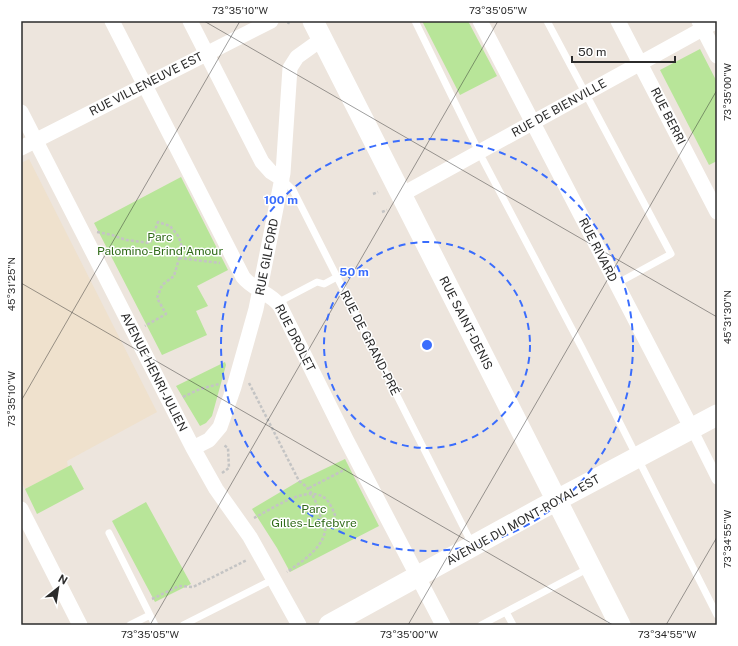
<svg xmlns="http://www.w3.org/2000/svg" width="738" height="646" font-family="'Public Sans',sans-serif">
<rect width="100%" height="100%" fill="#ede5dd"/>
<!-- education -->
<path fill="#efe1cd" d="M29 159 157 412 67 461 68 467 25 489 21 481V163Z"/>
<!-- green -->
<path fill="#b8e599" d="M422 21H468L497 76 460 95Z
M700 49 717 82V161L709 165 660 70Z
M181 177 228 270 197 286 208 306 196 311 207 335 162 355 94 223Z
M225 362 226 365 212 416 206 423 200 426 176 386Z
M345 459 379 526 290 572 277 548 252 509 299 481Z
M71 465 84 489 37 514 25 489Z
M146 502 191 584 155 602 112 521Z"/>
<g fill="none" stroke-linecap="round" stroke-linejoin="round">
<!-- path -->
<path stroke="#c4c4c4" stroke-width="2.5" stroke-dasharray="3 2" stroke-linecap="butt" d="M288 24 289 22
M373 194 378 192
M382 212 387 210
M97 232 112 235 126 240 150 243 158 222 170 226 179 237 182 248 174 276 162 285 157 298 166 314 145 326
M179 258 220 263
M249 383 299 481C311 489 315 498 319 512 320 517 324 521 325 526 327 546 301 562 287 572
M183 397 200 389 219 384
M222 473 229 468 228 448 224 445
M309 488 346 469
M254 518C272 509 308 483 326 499 330 503 333 510 335 515L332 522 324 523
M152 599 179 586 193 587 247 560"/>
<!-- service -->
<path stroke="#fff" stroke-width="7" d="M415 21 483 160 582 348 717 615
M547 21 671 254 616 284
M282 179 293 190 472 544
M277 303 317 282 324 284 337 277
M109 533 155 625
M506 612 513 625
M130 625 150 615
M183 625 274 579
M481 625 589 568"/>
<!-- pedestrian -->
<path stroke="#fff" stroke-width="11" d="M692 429 717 479"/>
<!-- minor -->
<path stroke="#fff" stroke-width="15" d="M112 21 243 277C253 290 271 293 280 306L346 439 443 625
M190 21 262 162 271 172 282 179
M480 21 692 429
M618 21 717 212
M699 21 717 56
M21 112 193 448 216 489 250 537 299 625
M21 148 271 21
M401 195 717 21
M193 448 209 440 220 427 234 387 256 309 283 173 290 68 297 57 322 39
M21 509 80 625"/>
<!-- secondary -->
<path stroke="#fff" stroke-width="21" d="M313 21 620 625
M329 625 542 508 717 415"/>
</g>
<!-- ticks -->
<path fill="none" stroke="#2b2b2b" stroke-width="1" stroke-opacity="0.45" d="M204 21 717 317M21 283 613 625M21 401 240 21M150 625 498 21M408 625 717 90M666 625 717 537"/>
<!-- distance rings -->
<g fill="none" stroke="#3a6dfd" stroke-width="2" stroke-dasharray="7 5">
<circle cx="427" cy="345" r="103"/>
<circle cx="427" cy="345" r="206"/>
</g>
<g text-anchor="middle" stroke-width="3" stroke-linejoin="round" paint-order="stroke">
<!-- street labels -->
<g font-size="12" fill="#2b2b2b" stroke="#fff">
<text transform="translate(146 84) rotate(-27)" y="4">RUE VILLENEUVE EST</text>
<text transform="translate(559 108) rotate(-29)" y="4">RUE DE BIENVILLE</text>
<text transform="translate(668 116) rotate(63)" y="4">RUE BERRI</text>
<text transform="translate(598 250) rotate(63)" y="4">RUE RIVARD</text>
<text transform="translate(267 257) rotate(-79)" y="4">RUE GILFORD</text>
<text transform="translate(466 323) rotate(63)" y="4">RUE SAINT-DENIS</text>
<text transform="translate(295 338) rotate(63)" y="4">RUE DROLET</text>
<text transform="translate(370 343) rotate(63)" y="4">RUE DE GRAND-PRÉ</text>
<text transform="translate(154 372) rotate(63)" y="4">AVENUE HENRI-JULIEN</text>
<text transform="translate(523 520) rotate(-29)" y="4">AVENUE DU MONT-ROYAL EST</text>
</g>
<!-- park labels -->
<g font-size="12" fill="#306b19" stroke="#fff">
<text x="160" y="241">Parc<tspan x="160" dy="14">Palomino-Brind'Amour</tspan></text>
<text x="314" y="513">Parc<tspan x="314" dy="14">Gilles-Lefebvre</tspan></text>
</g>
</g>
<circle cx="427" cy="345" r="6" fill="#3a6dfd" stroke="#fff" stroke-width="2"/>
<g font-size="12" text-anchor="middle" font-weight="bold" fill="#3a6dfd" stroke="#fff" stroke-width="3" stroke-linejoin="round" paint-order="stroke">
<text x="281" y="204">100 m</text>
<text x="354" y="276">50 m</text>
</g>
<!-- border -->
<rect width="738" height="646" fill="none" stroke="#ffffff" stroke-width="44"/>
<!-- north arrow -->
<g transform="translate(58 588) rotate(30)" stroke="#ffffff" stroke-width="3" paint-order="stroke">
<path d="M0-3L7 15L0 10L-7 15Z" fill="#2b2b2b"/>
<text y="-6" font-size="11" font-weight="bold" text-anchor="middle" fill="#2b2b2b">N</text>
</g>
<!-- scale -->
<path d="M572 56v6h103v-6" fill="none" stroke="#2b2b2b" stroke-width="2"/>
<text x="578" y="56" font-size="12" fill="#2b2b2b" stroke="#ffffff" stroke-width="3" paint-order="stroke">50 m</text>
<rect x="22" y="22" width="694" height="602" fill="none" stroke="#2b2b2b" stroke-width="1.5"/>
<g font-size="10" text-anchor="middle" fill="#2b2b2b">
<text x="240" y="14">73°35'10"W</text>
<text x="498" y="14">73°35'05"W</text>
<text transform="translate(727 92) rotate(-90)" y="4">73°35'00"W</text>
<text transform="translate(11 284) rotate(-90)" y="4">45°31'25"N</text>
<text transform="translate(727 317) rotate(-90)" y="4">45°31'30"N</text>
<text transform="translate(11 399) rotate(-90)" y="4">73°35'10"W</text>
<text transform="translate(727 539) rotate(-90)" y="4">73°34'55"W</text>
<text x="150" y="638">73°35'05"W</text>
<text x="409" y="638">73°35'00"W</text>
<text x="667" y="638">73°34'55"W</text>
</g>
</svg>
